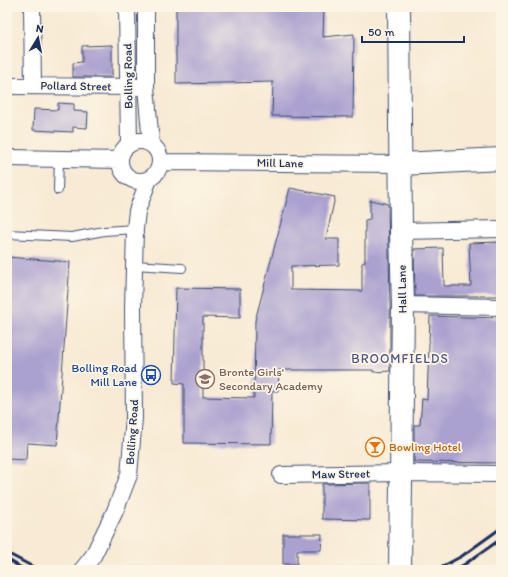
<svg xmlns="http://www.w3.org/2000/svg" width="508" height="577" font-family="Itim,sans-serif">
<rect width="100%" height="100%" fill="#fcf5e5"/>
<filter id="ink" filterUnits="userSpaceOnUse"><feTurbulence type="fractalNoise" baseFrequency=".025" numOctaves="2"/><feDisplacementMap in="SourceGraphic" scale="8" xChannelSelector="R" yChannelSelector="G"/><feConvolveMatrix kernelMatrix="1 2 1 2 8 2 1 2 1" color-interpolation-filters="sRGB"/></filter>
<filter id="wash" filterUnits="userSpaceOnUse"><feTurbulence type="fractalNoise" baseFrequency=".012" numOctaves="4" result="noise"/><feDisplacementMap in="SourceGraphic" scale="16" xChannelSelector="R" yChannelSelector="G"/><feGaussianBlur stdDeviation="0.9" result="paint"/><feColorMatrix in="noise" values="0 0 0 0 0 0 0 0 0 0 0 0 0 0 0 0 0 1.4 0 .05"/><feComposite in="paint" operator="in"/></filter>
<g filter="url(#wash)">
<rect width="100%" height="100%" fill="#f8ead4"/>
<g id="blocks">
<!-- building -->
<path fill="#aba1d0" d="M176 7H324L323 37 354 34 353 117 272 116 273 82 176 84Z
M112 45V77H73V63L82 62V46Z
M58 103 74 104V111L88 112 87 128 73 127V132L33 130 34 109 58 110Z
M290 188 335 197 326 239H339V265L291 266V290L362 291V263L365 262V220L370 219V200L388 204 390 305V371L373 372V370H279L278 391H272L271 444 184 443V384L174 383 176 288 240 289V318L203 317V397L254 398 255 321Z
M501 242V296H415L414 249 443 248 444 286H471L469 243Z
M7 257 70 262 57 445 27 443 26 460 7 459Z
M430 316 501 318V463L414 462V425H420L422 399 427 400Z
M370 483V520L322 519V484Z
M283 534H322L321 550H297V564H283Z"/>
</g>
</g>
<g filter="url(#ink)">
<use href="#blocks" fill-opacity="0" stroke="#3c4b70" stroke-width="1"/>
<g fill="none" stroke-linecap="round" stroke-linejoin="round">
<!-- lane casing -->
<g stroke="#3c4b70" stroke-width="10">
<path id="lane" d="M58 190 59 159
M7 234 72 237 104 231 135 229
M134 265 182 268"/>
</g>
<!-- street casing -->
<g stroke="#3c4b70" stroke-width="18">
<path id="street" d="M32 7 33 86
M127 7 129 145
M146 7V87L151 144
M7 86 146 87
M120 161a20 20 0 1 1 40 0a20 20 0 1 1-40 0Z
M7 158 120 160
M160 162 401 164
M401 231 501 229
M403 305 501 307
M281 475 400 473 501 474
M82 570 93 556 115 511 129 475 134 418 133 308 135 229 137 211 149 179"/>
</g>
<!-- secondary casing -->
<g stroke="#3c4b70" stroke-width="24">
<path id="secondary" d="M399 7 401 231 403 305 400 570
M401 164 501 159"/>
</g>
<!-- lane -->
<use href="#lane" stroke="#fff" stroke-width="8"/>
<!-- street -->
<use href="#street" stroke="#fff" stroke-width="16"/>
<!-- secondary -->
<use href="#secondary" stroke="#fff" stroke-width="22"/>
<!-- rail -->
<path stroke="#1b2f5e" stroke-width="3" d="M7 553 39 570
M7 559 25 570
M436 570 462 556 501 528
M454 570 465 564 501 539"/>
</g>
</g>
<!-- icons -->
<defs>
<g id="bus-ring" transform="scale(1)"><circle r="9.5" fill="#fcf5e5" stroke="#1a4fb4" stroke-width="1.5"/><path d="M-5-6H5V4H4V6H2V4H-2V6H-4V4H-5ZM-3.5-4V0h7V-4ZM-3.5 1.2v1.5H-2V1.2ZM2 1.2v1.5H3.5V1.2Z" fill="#1a4fb4"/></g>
<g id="school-ring" transform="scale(1)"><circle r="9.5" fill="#fcf5e5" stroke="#8d6e63" stroke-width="1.5"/><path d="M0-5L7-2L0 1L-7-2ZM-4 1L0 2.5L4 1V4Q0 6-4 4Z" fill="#8d6e63"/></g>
<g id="bar-ring" transform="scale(1)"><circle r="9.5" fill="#fcf5e5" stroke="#e8710a" stroke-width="1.5"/><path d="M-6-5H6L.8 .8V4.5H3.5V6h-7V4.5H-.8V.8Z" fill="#e8710a"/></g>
</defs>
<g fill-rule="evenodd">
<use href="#bus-ring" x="151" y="375"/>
<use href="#school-ring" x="205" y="379"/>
<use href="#bar-ring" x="375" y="447"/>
</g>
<g text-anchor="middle" stroke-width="3.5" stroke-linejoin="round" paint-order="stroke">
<!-- street labels -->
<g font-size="12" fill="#1b2f5e" stroke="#fcf5e5">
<text transform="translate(128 76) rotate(-91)" y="4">Bolling Road</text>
<text transform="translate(76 86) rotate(1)" y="4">Pollard Street</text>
<text transform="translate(280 163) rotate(1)" y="4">Mill Lane</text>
<text transform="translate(402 289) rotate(-91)" y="4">Hall Lane</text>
<text transform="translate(132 432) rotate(-86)" y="4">Bolling Road</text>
<text transform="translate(341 474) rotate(-1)" y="4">Maw Street</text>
</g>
<!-- transit labels -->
<g font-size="12" fill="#164399" stroke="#fcf5e5" text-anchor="end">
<text x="137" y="372">Bolling Road<tspan x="137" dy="14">Mill Lane</tspan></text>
</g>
<!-- education labels -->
<g font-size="12" fill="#785e54" stroke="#fcf5e5" text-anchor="start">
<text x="219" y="376">Bronte Girls'<tspan x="219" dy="14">Secondary Academy</tspan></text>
</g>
<!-- food labels -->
<g font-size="12" fill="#c56008" stroke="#fcf5e5" text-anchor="start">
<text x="389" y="451">Bowling Hotel</text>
</g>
<!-- neighbourhood labels -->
<g font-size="13" letter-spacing="1" fill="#4d5786" stroke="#fcf5e5">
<text x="400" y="363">BROOMFIELDS</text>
</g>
</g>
<!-- margin -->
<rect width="508" height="577" fill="none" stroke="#fcf5e5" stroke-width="24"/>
<!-- north arrow -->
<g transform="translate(38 38) rotate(10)" stroke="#fcf5e5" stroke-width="3" paint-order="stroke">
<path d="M0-3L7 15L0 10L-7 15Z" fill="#1b2f5e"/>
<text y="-6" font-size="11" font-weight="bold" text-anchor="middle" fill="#1b2f5e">N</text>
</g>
<!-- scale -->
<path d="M362 36v6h102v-6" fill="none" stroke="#1b2f5e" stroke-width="2"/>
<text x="368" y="36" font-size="12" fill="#1b2f5e" stroke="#fcf5e5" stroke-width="3" paint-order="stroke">50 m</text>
</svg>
